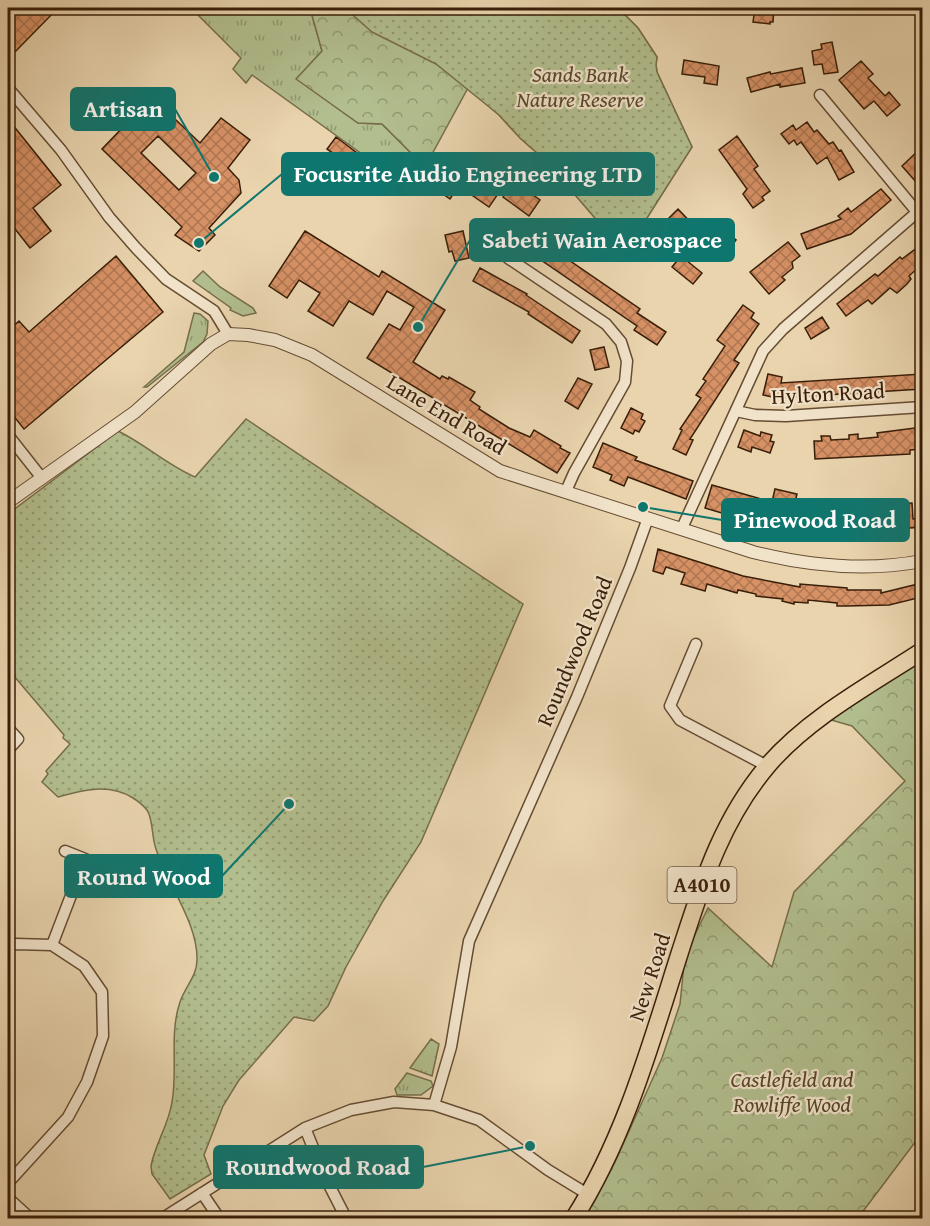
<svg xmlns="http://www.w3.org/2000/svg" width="930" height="1226" font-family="'Gentium Book Plus',serif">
<defs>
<pattern id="grass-tufts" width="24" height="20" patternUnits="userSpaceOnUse" patternTransform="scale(1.5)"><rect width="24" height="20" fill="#b2be8e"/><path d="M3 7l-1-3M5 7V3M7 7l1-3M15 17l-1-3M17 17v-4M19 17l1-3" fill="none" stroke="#929a72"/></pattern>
<pattern id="forest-crowns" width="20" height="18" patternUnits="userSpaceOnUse" patternTransform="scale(1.5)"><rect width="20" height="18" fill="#b2be8e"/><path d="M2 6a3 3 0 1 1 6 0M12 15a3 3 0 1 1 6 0" fill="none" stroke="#929a72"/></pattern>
<pattern id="park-dots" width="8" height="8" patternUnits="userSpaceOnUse" patternTransform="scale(1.5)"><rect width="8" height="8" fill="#b2be8e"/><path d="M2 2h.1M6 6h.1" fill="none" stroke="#929a72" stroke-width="1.8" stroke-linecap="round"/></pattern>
<pattern id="building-cross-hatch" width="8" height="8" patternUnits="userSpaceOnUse" patternTransform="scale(1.5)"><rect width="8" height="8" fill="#d69165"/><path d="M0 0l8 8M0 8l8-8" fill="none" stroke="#af7651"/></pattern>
</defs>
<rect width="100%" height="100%" fill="#e9d4ae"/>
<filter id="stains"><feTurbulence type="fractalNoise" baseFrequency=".00333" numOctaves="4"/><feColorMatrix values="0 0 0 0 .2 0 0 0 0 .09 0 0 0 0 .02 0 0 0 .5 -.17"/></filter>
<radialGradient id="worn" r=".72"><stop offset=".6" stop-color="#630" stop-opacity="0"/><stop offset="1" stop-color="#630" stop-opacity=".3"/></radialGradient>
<!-- grass -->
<path fill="url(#grass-tufts)" stroke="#766e4b" stroke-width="1.5" d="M191 8H310L322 51 297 79 358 123 382 124 425 167 412 191 398 182 403 174 375 153 369 159 252 75 246 83 233 69 241 58Z
M203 271 220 287 253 308 256 313 243 316 230 310 231 308 193 281Z
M194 313 200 314 208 321 207 334 203 342 147 387H144L184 352Z
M431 1039 439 1044 432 1076 410 1068Z
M407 1073 431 1081 433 1086 421 1095H397L395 1089Z"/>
<!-- forest -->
<path fill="url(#forest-crowns)" stroke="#766e4b" stroke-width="1.5" d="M310 8H618L638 28 657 57 656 65 657 72 692 147 626 251 595 218 546 161 520 138 499 115 468 88 425 167 382 124 358 123 296 79 322 51Z
M922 659V669L919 671 922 675V1133L858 1218H582L593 1204 615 1162 662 1058 680 1004 685 955 708 908 772 967 794 892 905 781 852 726 831 720 907 666Z"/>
<!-- park -->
<path fill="url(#park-dots)" stroke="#766e4b" stroke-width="1.5" d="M345 8H618L638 28 657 57 656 65 657 72 692 147 626 251 595 218 546 161 520 138 499 115 436 64 372 32Z
M246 419 523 604 421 842 383 901 346 967 328 1006 314 1021 294 1017 239 1080 223 1106 204 1155 211 1174 170 1199 152 1174 151 1166C155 1144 169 1124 172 1102 178 1069 169 1034 180 1002 185 987 197 976 197 960 198 923 167 884 156 849 152 838 153 825 149 814 147 808 138 801 133 798 109 783 83 790 58 797L42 782 48 774 46 771 70 744 63 738 64 735 8 669V514L118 431C145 444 167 465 195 477Z"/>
<!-- building -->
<path fill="url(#building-cross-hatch)" stroke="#391e08" stroke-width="1.5" fill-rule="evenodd" d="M8 8H58L13 54 8 49Z
M755 8H774L773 22H770V24L753 22Z
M832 42 838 72 824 74 822 64 814 65 812 51 822 49 821 44Z
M684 60 719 66 717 85 704 83 705 77 682 74Z
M861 61 873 74 868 78 885 96 889 92 900 105 887 116 874 101 864 109 839 80Z
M802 68 805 83 780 87V84L751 92 747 78 770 72 771 74Z
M152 97 200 143 221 118 250 140 228 168 239 180 241 193 209 228 215 235 199 251 175 235 182 227 102 149ZM158 136 196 173 179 190 141 153Z
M8 119 61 185 33 208 51 231 30 248 8 220Z
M807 122 814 132 817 130 829 144 833 142 839 151 841 150 854 172 839 180 827 157 817 164 801 142 797 145 794 140 789 144 781 134 793 125 796 130Z
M737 136 758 166 754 169 770 191 762 197 764 200 753 208 743 194 747 189 719 150Z
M336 137 365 159 357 170 327 149Z
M922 147V176L916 182 902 166Z
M438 166 461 182 450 199 427 183Z
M478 173 490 181 487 186 498 194 489 207 466 191Z
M514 181 540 200 529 216 503 197Z
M881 189 891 200 863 224 851 234 807 249 801 234 841 219 838 216 848 208 851 212Z
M678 209 699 231 689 240 669 218Z
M718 226 736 240 726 254 708 240Z
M305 231 379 277 382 271 445 310 413 362 440 379 442 376 448 379 449 377 475 392 470 400 480 407 479 409 509 428 530 437 534 430 561 446 560 448 570 453 557 473 367 358 389 324 400 330 414 307 387 291 373 315 349 301 333 326 308 311 320 293 299 280 287 298 269 286Z
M463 231 469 258 455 261 452 251 449 252 445 235Z
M531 234 640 309 637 313 666 332 657 345 634 330 637 326 522 247Z
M788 242 800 256 792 262 793 268 782 277 785 280 769 294 750 272Z
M922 244V264L909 276 911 279 907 284 897 293 890 288 872 304 868 300 846 316 837 304 875 274 878 276 900 257 902 259Z
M116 256 163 312 24 429 8 409V331L19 321 29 332Z
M681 256 702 273 693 284 672 267Z
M480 268 527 294 526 295 580 331 572 343 528 314 529 312 473 281Z
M743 305 754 313 751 318 759 324 734 360 739 363 690 439 693 440 686 455 673 449 682 430 680 429 701 398 696 395 706 381 703 379 725 346 717 340Z
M822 317 829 328 811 339 805 328Z
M604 347 609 367 595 370 590 350Z
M768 374 782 377 781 383 922 374V389L777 398 763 395Z
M578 378 592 384 578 409 565 401Z
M631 408 643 414 641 419 645 421 639 432 635 430 633 434 621 428Z
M922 427V449L910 450V454L815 459 814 441H822L821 436H830L831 440 849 439V435L858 434V439L878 437 877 433Z
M744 430 760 436 761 432 772 435 770 441 774 442 770 453 752 447 751 452 738 447Z
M603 443 637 457 635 460 693 481 686 499 628 477 624 486 610 480 612 475 593 467Z
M712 485 772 502 775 489 797 494 792 514 840 520 899 519 898 504 912 503 913 519 922 518V527L897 529V535L840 536 812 533V536L799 535V532L759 524 705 508Z
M658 549 743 576 800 587V584L847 588V590H881V593L922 583V597L889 605 846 606H837V603L808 600V603L794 602V604L782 601 783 599 756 596V594L738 590 737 593 707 584 705 591 681 584 685 573 666 567 663 574 653 571Z"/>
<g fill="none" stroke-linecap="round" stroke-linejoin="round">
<!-- minor casing -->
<g stroke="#654c32" stroke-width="13">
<path id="minor" d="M8 88 61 150 109 217 136 248 166 279 214 311 228 334
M820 95 922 218
M497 237 498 250 508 258 606 324 621 342 627 361 625 382 574 473 566 491
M736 411 755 415 786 416 922 407
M8 435 41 477
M682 528 763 351 783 329 922 208
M696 644 670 706 680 720 767 766
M8 728 18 739 8 750
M65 851 85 859 112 874
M52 945 85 859
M8 947 15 944 52 945 84 966 102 992 103 1036 87 1082 68 1117 8 1183
M434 1105 451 1047 469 941 577 697 630 568 648 518
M305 1128 325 1177 346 1218
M202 1193 219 1218
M8 1198 30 1218
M163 1218 305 1128 351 1110 394 1102 434 1105 479 1120 548 1170 589 1195"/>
</g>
<!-- tertiary casing -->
<g stroke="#654c32" stroke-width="14">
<path id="tertiary" d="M8 502 135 412 211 344 228 334 248 335 275 340 312 355 500 471 753 552C809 566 866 572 922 561"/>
</g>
<!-- trunk casing -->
<g stroke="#391e08" stroke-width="19">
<path id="trunk" d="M574 1218C625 1138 651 1043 680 952 702 884 721 820 769 764 810 717 870 685 922 651"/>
</g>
<!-- minor -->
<use href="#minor" stroke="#f1e3ca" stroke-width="10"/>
<!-- tertiary -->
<use href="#tertiary" stroke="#f1e3ca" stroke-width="12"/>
<!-- trunk -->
<use href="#trunk" stroke="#e9d4ae" stroke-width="16"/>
</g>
<g text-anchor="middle" stroke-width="4.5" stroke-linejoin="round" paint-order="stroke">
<!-- shield labels -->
<rect fill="#f1e3ca" stroke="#705942" stroke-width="1.5" x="667.5" y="867" width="69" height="36" rx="4.5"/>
<g font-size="21" font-weight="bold" fill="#391e08">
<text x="702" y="892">A4010</text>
</g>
<!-- park labels -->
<g font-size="22" font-style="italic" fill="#57462a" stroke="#f1e3ca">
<text x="580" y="82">Sands Bank<tspan x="580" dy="25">Nature Reserve</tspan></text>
<text x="792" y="1087">Castlefield and<tspan x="792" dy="25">Rowliffe Wood</tspan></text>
</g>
<!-- street labels -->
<g font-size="22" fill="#391e08" stroke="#f1e3ca">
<text transform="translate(828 393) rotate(-3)" y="8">Hylton Road</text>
<text transform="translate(447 414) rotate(31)" y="8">Lane End Road</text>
<text transform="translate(574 651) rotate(-67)" y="8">Roundwood Road</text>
<text transform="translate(649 977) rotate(-72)" y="8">New Road</text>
</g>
</g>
<!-- callouts -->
<path fill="none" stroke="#0f766e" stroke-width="2" d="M214 177L175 109M199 243L282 174M418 327L470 240M643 507L722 520M289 804L222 876M530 1146L423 1167"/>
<g fill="#0f766e" stroke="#f1e3ca" stroke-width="2">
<circle cx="214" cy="177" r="6"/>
<circle cx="199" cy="243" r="6"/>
<circle cx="418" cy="327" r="6"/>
<circle cx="643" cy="507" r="6"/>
<circle cx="289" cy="804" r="6"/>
<circle cx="530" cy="1146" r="6"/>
</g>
<g fill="#0f766e" stroke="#0f766e" stroke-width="2">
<rect x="71" y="88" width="104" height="42" rx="6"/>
<rect x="282" y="153" width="372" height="42" rx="6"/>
<rect x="470" y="219" width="264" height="42" rx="6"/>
<rect x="722" y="499" width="187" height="42" rx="6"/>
<rect x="65" y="855" width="157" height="42" rx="6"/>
<rect x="214" y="1146" width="209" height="42" rx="6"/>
</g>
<g font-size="24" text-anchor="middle" font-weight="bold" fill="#fff">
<text x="123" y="117">Artisan</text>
<text x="468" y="182">Focusrite Audio Engineering LTD</text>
<text x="602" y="248">Sabeti Wain Aerospace</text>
<text x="815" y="528">Pinewood Road</text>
<text x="144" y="885">Round Wood</text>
<text x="318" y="1175">Roundwood Road</text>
</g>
<!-- margin -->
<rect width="930" height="1226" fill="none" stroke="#e9d4ae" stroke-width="30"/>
<rect x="9" y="9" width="912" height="1208" fill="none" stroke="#391e08" stroke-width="3"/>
<rect x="15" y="15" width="900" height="1196" fill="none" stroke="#391e08" stroke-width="1.5"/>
<rect width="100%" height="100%" filter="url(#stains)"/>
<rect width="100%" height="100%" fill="url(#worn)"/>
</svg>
